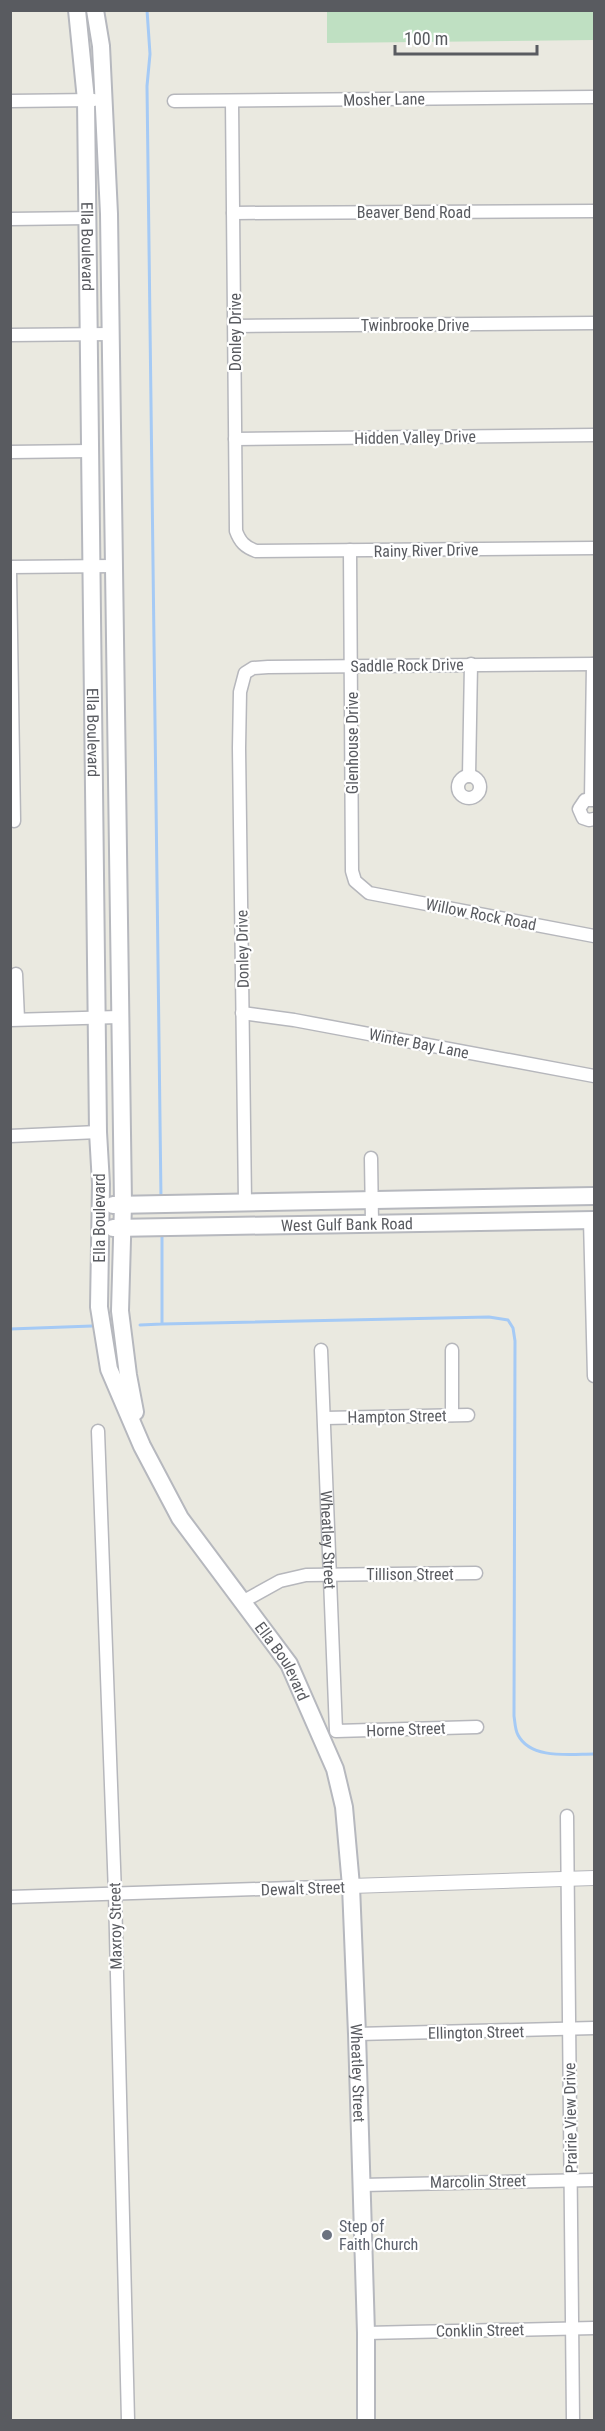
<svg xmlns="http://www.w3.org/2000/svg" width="605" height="2431" font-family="'Roboto Condensed',sans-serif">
<rect width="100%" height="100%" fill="#eae9e0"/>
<!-- green -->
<path fill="#bfe0c2" d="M327 11H594V40L327 43Z"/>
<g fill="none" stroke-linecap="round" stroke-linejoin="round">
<!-- stream -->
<path stroke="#a5caf5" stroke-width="3" d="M147 10 150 54 147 86 161 1199
M162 1233V1324L489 1317 508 1320 513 1328 515 1341 514 1716C515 1722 515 1730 518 1735 531 1760 571 1754 594 1754
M140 1325 162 1324
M10 1329 92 1326"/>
<!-- minor casing -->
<g stroke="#b6b7bc" stroke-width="15">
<g id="minor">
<path d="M10 101 94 100"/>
<path d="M174 101 594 97"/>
<path d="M232 101 236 531C240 542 245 547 256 551L594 548"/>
<path d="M233 213 594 211"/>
<path d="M10 219 88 218"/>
<path d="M235 326 594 323"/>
<path d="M10 335 111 334"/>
<path d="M235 439 594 435"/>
<path d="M10 452 90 451"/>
<path d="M350 550 352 871 355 881 369 893 594 936"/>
<path d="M10 567 113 566"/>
<path d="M10 571 14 821"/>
<path d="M469 776 471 664"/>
<circle cx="469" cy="787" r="11"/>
<path d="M591 799 593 664"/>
<path d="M594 800H585L579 809 583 818 589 820 594 819"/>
<path d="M16 974 18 1019"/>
<path d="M242 1013 294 1020 594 1076"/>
<path d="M10 1020 119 1017"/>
<path d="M10 1136 98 1132"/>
<path d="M371 1158 372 1222"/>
<path d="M245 1202 239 748 240 692 245 673 253 668 268 667 594 664"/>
<path d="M590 1220 594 1376"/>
<path id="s1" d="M321 1350 336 1731 477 1727"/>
<path d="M452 1350V1415"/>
<path d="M325 1418 468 1415"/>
<path d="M98 1431 115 1894 128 2420"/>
<path d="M242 1602 280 1581 306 1575 476 1573"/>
<path d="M567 1816 573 2420"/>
<path d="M10 1897 351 1886"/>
<path d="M357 2034 594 2028"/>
<path d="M362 2185 594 2180"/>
<path d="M366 2333 594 2328"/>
</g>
</g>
<!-- tertiary casing -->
<g stroke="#b6b7bc" stroke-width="16">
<path id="tertiary" d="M351 1886 594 1878"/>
</g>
<!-- secondary casing -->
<g stroke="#b6b8be" stroke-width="20">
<g id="secondary">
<path id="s2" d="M77 10 86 100 98 1132 101 1184 99 1307 109 1369 142 1446 180 1518 289 1664 335 1769 344 1807 351 1886 357 2034 366 2333V2420"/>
<path d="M95 10 101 46 109 214 123 1204 120 1311 128 1375 135 1412"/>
<path d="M113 1205 594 1196"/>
<path id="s3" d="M113 1228 594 1220"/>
</g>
</g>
<!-- minor -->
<use href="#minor" stroke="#fff" stroke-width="12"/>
<!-- tertiary -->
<use href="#tertiary" stroke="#fff" stroke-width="14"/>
<!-- secondary -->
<use href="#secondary" stroke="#fff" stroke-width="16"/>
</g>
<!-- markers -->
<circle fill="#6b7280" stroke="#fff" stroke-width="2" cx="327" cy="2235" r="6"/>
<g text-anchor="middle" stroke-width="4.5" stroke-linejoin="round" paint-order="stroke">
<!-- street labels -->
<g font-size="16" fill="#595b60" stroke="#fff">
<text transform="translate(384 99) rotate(-1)" y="6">Mosher Lane</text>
<text x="414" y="218">Beaver Bend Road</text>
<text dy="6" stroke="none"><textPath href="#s2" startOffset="237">Ella Boulevard</textPath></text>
<text x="415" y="331">Twinbrooke Drive</text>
<text transform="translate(235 332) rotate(-90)" y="6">Donley Drive</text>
<text transform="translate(415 437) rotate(-1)" y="6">Hidden Valley Drive</text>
<text transform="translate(426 550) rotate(-1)" y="6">Rainy River Drive</text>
<text transform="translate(407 665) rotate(-1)" y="6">Saddle Rock Drive</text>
<text dy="6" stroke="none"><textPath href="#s2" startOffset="723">Ella Boulevard</textPath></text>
<text transform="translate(352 743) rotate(-90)" y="6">Glenhouse Drive</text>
<text transform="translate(481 914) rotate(11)" y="6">Willow Rock Road</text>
<text transform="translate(242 949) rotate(-91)" y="6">Donley Drive</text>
<text transform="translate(419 1043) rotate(11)" y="6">Winter Bay Lane</text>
<text transform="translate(99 1218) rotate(-90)" y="6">Ella Boulevard</text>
<text dy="6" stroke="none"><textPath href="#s3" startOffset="234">West Gulf Bank Road</textPath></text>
<text transform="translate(397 1416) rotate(-1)" y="6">Hampton Street</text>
<text dy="6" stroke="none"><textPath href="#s1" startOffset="190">Wheatley Street</textPath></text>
<text x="410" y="1580">Tillison Street</text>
<text dy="6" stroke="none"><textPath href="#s2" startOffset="1702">Ella Boulevard</textPath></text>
<text transform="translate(406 1729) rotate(-2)" y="6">Horne Street</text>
<text transform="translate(303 1888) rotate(-2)" y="6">Dewalt Street</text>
<text transform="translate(115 1926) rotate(-91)" y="6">Maxroy Street</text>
<text transform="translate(476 2032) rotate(-1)" y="6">Ellington Street</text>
<text dy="6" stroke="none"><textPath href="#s2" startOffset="2128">Wheatley Street</textPath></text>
<text transform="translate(570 2118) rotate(-91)" y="6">Prairie View Drive</text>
<text transform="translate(478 2181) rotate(-1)" y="6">Marcolin Street</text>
<text transform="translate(480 2330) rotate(-1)" y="6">Conklin Street</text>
</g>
<!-- worship labels -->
<g font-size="16" fill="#5b616d" stroke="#fff" text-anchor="start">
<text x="339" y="2232">Step of<tspan x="339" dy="18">Faith Church</tspan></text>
</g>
</g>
<!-- border -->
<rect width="605" height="2431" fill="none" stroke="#595b60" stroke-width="24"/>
<!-- scale -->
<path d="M395 45v9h142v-9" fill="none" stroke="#595b60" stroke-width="3"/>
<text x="404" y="45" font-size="18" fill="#595b60" stroke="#ffffff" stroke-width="4.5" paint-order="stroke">100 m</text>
</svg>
